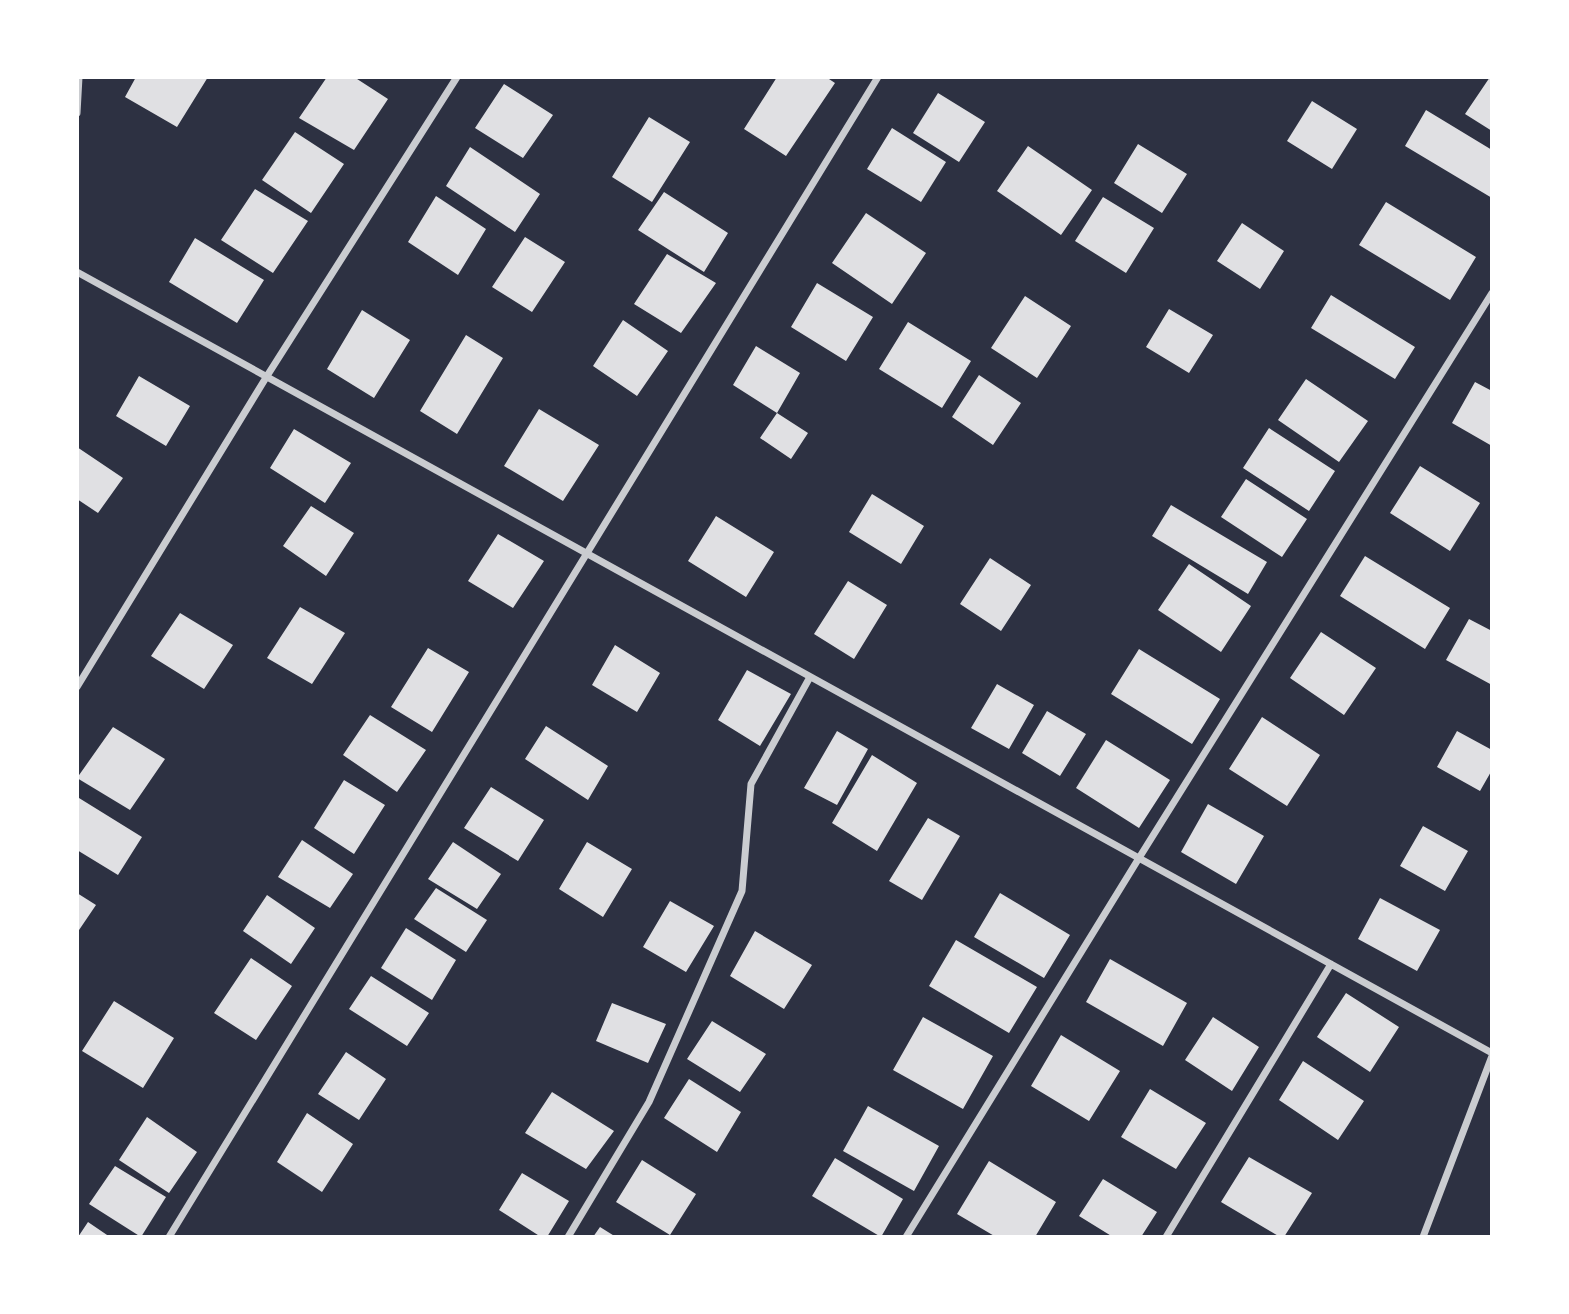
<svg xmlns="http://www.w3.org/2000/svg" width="1569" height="1314" font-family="'Nunito Sans',sans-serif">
<rect width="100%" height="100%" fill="#2d3142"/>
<!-- building -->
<path fill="#e0e0e3" d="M136 77H208L177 127 125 97Z
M327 77H354L388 99 354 150 299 118Z
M777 77H826L835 83 786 156 744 129Z
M1490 77 1492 78V131L1465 114Z
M504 84 553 115 523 158 475 128Z
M938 93 985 122 959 162 913 133Z
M1312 101 1357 129 1332 169 1287 141Z
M1426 110 1492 150V198L1405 146Z
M649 117 690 142 652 202 612 177Z
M892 128 946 162 921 202 867 169Z
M295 132 344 164 311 213 262 180Z
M1138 144 1187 174 1162 213 1114 183Z
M1028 146 1092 190 1061 235 997 191Z
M470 147 540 194 515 232 446 186Z
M255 189 308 221 273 273 221 240Z
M664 192 728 233 704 272 638 230Z
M436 196 486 229 458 275 408 242Z
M1103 197 1154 228 1126 273 1075 241Z
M1386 202 1476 257 1450 300 1359 245Z
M866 213 926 253 892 304 832 263Z
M1242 223 1284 251 1260 289 1217 261Z
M525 237 565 262 532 312 492 287Z
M195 238 264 280 237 323 169 282Z
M667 254 716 283 681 333 634 304Z
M817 283 873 317 846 361 791 327Z
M1331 295 1415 347 1395 379 1311 328Z
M1025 296 1071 326 1037 378 991 348Z
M1169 309 1213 335 1189 373 1146 347Z
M362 310 410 340 374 398 327 369Z
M623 320 668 351 637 396 593 366Z
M908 322 971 361 942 408 879 369Z
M466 335 503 358 457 434 420 411Z
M756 346 800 373 777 413 733 385Z
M979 375 1021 403 993 445 952 417Z
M139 376 190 406 166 446 116 416Z
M1306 379 1368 421 1339 462 1278 420Z
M1475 382 1492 391V446L1452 423Z
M539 409 599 445 563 501 504 466Z
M777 413 808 433 791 459 760 438Z
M1269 428 1335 471 1309 511 1243 468Z
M294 429 351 463 325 503 270 468Z
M77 447 123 478 98 513 77 499Z
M1420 466 1480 503 1450 551 1390 513Z
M1246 479 1307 519 1282 557 1221 517Z
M872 494 924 526 901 564 849 532Z
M1171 505 1267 562 1248 594 1152 536Z
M311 506 354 533 326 576 283 546Z
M716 516 774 552 746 597 688 561Z
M498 534 544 561 513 608 468 581Z
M1365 556 1450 608 1425 649 1340 596Z
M990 558 1031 585 1001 631 960 604Z
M1189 564 1251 606 1221 652 1158 610Z
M848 581 887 605 854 659 814 634Z
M300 607 345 633 312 684 267 658Z
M180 613 233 645 204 689 151 656Z
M1469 619 1492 631V685L1446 660Z
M1321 632 1376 668 1344 715 1290 678Z
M615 645 660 673 637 712 592 685Z
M428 648 469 672 432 732 391 707Z
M1139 649 1220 699 1192 744 1111 694Z
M747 670 791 694 760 746 718 720Z
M997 684 1034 705 1009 749 971 728Z
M1047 711 1086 734 1060 776 1022 753Z
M370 715 426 750 397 792 343 755Z
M1262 717 1320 755 1287 806 1229 769Z
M546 726 608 766 588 800 525 759Z
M113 727 165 759 130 810 77 778Z
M837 731 868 749 837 805 804 788Z
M1457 731 1492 750V770L1480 791 1437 767Z
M1106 740 1170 780 1139 828 1076 788Z
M872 755 917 783 877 851 832 823Z
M344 780 385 805 354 854 314 828Z
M491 787 544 820 518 861 464 828Z
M79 798 142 837 118 875 77 850Z
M1208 804 1264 836 1236 884 1181 852Z
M928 818 960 836 922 900 889 881Z
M1423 826 1468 851 1445 891 1400 866Z
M302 840 353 874 330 908 278 877Z
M453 842 501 874 477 909 428 879Z
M587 842 632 869 603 917 559 889Z
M436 888 487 920 466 952 414 919Z
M77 893 96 905 77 933Z
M1000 893 1070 935 1044 978 974 937Z
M267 895 315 928 291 964 243 931Z
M1380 898 1440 930 1417 971 1358 939Z
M670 901 714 926 686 972 643 947Z
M406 928 456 960 432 1000 381 968Z
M755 931 812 965 784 1009 730 976Z
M956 940 1037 987 1009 1033 929 986Z
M251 958 292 986 256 1040 214 1013Z
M1110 959 1187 1003 1163 1046 1086 1002Z
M371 976 429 1013 407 1046 349 1009Z
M1346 993 1399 1027 1370 1072 1317 1037Z
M114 1001 174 1038 143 1088 82 1051Z
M612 1003 666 1024 648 1063 596 1041Z
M923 1017 993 1056 963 1109 893 1070Z
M1213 1017 1259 1047 1232 1091 1185 1060Z
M712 1021 766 1054 740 1092 687 1059Z
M1061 1035 1120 1071 1089 1121 1031 1086Z
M346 1052 386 1079 359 1120 318 1094Z
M1303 1061 1364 1101 1338 1140 1279 1100Z
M689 1079 741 1112 717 1152 664 1118Z
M1150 1089 1206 1123 1176 1169 1121 1137Z
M552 1092 614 1131 586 1169 525 1133Z
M868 1106 939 1146 914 1191 843 1151Z
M307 1113 353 1144 322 1192 277 1162Z
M147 1117 197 1152 169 1193 119 1160Z
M1249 1157 1312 1193 1284 1237H1280L1221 1202Z
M835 1158 903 1199 881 1237 812 1196Z
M642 1160 696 1194 670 1235 616 1202Z
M989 1161 1056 1202 1035 1237H996L957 1214Z
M115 1166 166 1197 141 1237 89 1204Z
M522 1173 569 1201 547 1237H541L499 1210Z
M1103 1179 1157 1212 1141 1237H1113L1079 1216Z
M88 1222 110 1237H78Z
M600 1227 616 1237H593Z"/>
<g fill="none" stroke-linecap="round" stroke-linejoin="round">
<!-- minor -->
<path stroke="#caccd0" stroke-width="7" d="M77 113 79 77
M77 272 1492 1053
M77 687 267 376 457 77
M169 1237 878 77
M568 1237 649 1102 742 891 751 784 810 677
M906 1237 1139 858 1492 293
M1166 1237 1331 964
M1423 1237 1492 1056"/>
</g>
<!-- border -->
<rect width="1569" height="1314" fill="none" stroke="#ffffff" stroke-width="158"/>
</svg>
